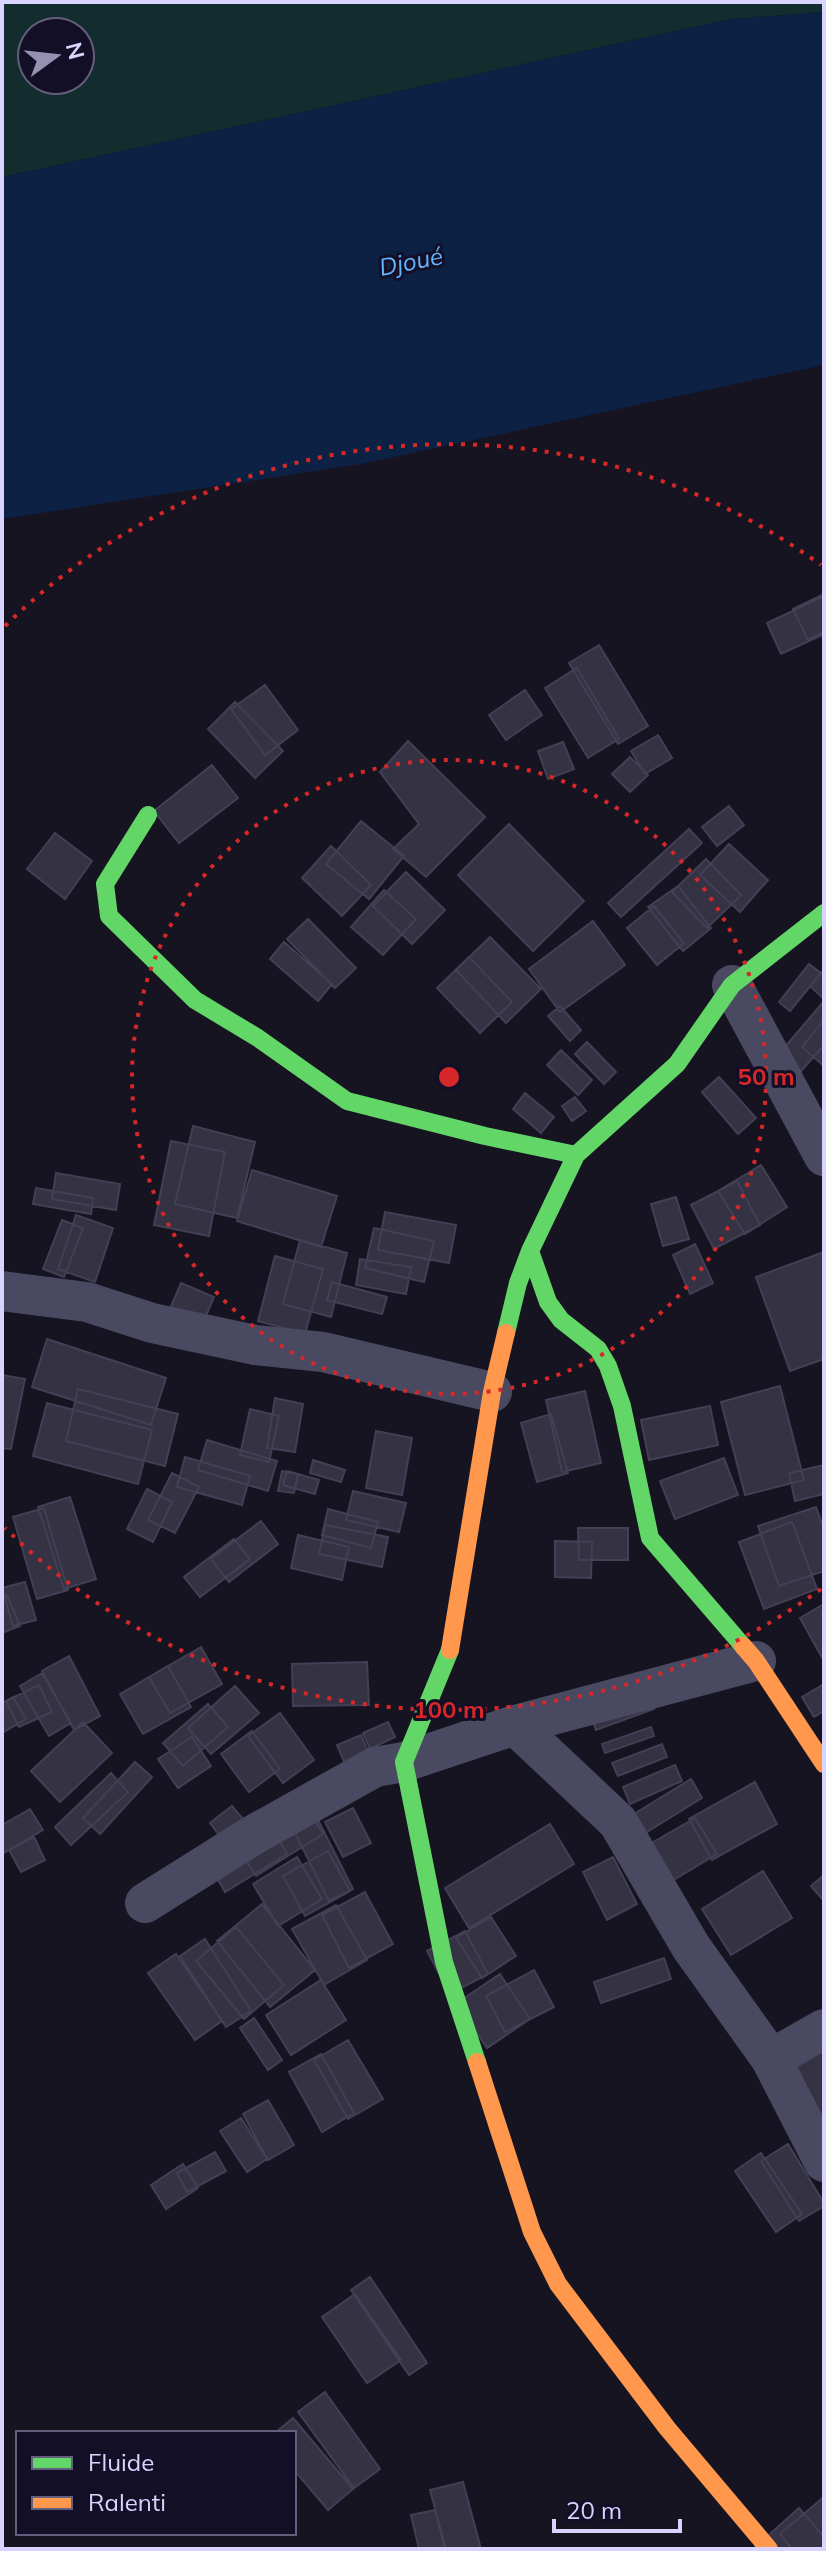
<svg xmlns="http://www.w3.org/2000/svg" width="826" height="2551" font-family="Mulish,sans-serif">
<rect width="100%" height="100%" fill="#161421"/>
<!-- green -->
<path fill="#132c2d" fill-rule="evenodd" d="M2 2H824V12L731 19 2 177ZM32 32H80V80H32Z"/>
<!-- water -->
<path fill="#0d2144" d="M824 12V365L361 464 2 519V177L731 19Z"/>
<!-- building -->
<path fill="#343243" stroke="#433f54" stroke-width="2" d="M824 594V632L808 640 793 609Z
M824 596V634L781 654 767 623Z
M599 645 648 726 618 744 569 663Z
M577 668 619 739 588 758 545 688Z
M265 685 298 730 265 755 231 709Z
M525 690 542 715 506 740 489 715Z
M235 702 283 751 255 778 208 729Z
M658 735 672 758 645 774 631 751Z
M408 741 485 817 426 877 393 849 419 824 380 772Z
M563 742 574 769 548 779 538 751Z
M630 757 648 775 630 792 612 774Z
M212 765 238 798 179 843 154 811Z
M729 806 744 825 717 846 702 827Z
M361 821 404 856 369 899 326 864Z
M509 824 584 901 533 951 458 875Z
M689 829 702 843 621 917 608 903Z
M55 833 92 861 65 899 27 869Z
M729 844 768 880 740 912 700 875Z
M331 846 371 885 342 916 302 878Z
M706 859 741 895 707 928 672 892Z
M406 872 445 910 412 944 373 906Z
M678 886 711 928 683 951 648 907Z
M384 890 416 919 383 955 351 927Z
M654 906 684 943 657 965 627 928Z
M308 919 356 968 335 988 287 939Z
M593 921 625 965 560 1012 529 969Z
M490 937 541 989 506 1023 456 970Z
M284 942 332 984 318 1001 270 959Z
M469 957 512 1002 480 1033 437 988Z
M809 964 821 973 790 1011 779 1002Z
M824 970V999L810 986Z
M824 1001V1045L794 1079 773 1061Z
M560 1006 581 1030 570 1041 548 1016Z
M824 1020V1066L802 1047Z
M587 1042 616 1072 604 1084 575 1054Z
M561 1050 592 1080 578 1095 547 1065Z
M719 1077 756 1118 738 1134 702 1092Z
M525 1093 554 1117 541 1133 513 1109Z
M575 1097 586 1111 572 1121 562 1106Z
M193 1126 255 1142 237 1218 175 1204Z
M171 1141 225 1152 209 1236 154 1225Z
M761 1165 787 1207 745 1234 718 1191Z
M252 1170 337 1196 321 1247 237 1221Z
M56 1173 120 1184 116 1210 52 1199Z
M737 1181 760 1225 714 1249 691 1205Z
M36 1188 93 1198 91 1214 33 1204Z
M676 1197 689 1239 663 1246 651 1204Z
M385 1212 456 1225 449 1263 378 1250Z
M76 1215 113 1228 95 1282 58 1269Z
M62 1220 83 1228 64 1277 43 1269Z
M374 1228 434 1241 424 1282 365 1268Z
M300 1240 347 1253 331 1317 283 1304Z
M695 1244 713 1283 690 1294 673 1255Z
M824 1252V1359L790 1371 756 1277Z
M275 1256 323 1269 305 1334 258 1321Z
M360 1259 411 1267 406 1294 356 1285Z
M332 1282 387 1297 382 1314 327 1300Z
M181 1283 214 1297 202 1325 169 1311Z
M47 1339 166 1378 151 1425 32 1387Z
M2 1375 25 1379 11 1449 2 1448Z
M780 1386 804 1480 745 1495 721 1402Z
M78 1389 178 1414 165 1466 66 1441Z
M585 1391 601 1463 562 1472 546 1400Z
M275 1398 303 1404 295 1452 267 1448Z
M47 1403 152 1430 138 1484 33 1456Z
M710 1406 718 1445 649 1460 641 1420Z
M250 1409 279 1416 269 1462 240 1455Z
M551 1414 568 1473 537 1482 521 1423Z
M376 1431 412 1438 402 1495 366 1488Z
M207 1440 277 1461 268 1491 198 1470Z
M185 1457 250 1476 242 1505 177 1487Z
M724 1458 738 1495 675 1519 660 1481Z
M313 1460 345 1470 341 1482 310 1473Z
M824 1465V1494L795 1501 789 1473Z
M282 1471 298 1474 294 1493 278 1491Z
M287 1471 319 1480 315 1494 283 1485Z
M172 1473 199 1487 175 1533 148 1520Z
M147 1489 172 1502 153 1542 127 1529Z
M353 1491 406 1503 399 1532 346 1520Z
M70 1497 96 1579 64 1589 38 1507Z
M816 1507 824 1529V1571L779 1586 758 1526Z
M44 1508 68 1590 37 1599 13 1517Z
M328 1509 378 1522 371 1548 322 1535Z
M261 1521 278 1544 229 1582 211 1559Z
M792 1522 817 1589 764 1609 739 1542Z
M325 1525 388 1537 382 1567 319 1554Z
M578 1528H628V1560H579Z
M298 1535 349 1547 342 1580 291 1568Z
M234 1539 250 1559 200 1597 184 1577Z
M555 1541 592 1542 591 1578 555 1577Z
M25 1582 36 1620 13 1626 2 1588Z
M7 1595 20 1626 2 1633V1597Z
M824 1604V1661L800 1618Z
M201 1647 222 1684 170 1713 149 1677Z
M69 1656 100 1716 74 1730 42 1671Z
M367 1662 369 1705 293 1706 292 1664Z
M168 1666 191 1707 143 1734 120 1694Z
M42 1673 71 1723 49 1736 20 1686Z
M824 1684V1711L814 1717 802 1697Z
M39 1685 52 1712 19 1727 6 1701Z
M235 1686 259 1713 211 1754 188 1728Z
M649 1696 654 1709 596 1730 591 1717Z
M13 1697 26 1719 2 1733V1703Z
M208 1704 228 1727 183 1766 163 1743Z
M280 1713 314 1760 283 1783 248 1736Z
M83 1722 112 1753 60 1802 31 1771Z
M388 1722 395 1737 370 1749 363 1733Z
M651 1727 654 1736 605 1753 602 1744Z
M252 1731 280 1769 249 1792 221 1754Z
M361 1735 369 1754 345 1764 337 1745Z
M192 1737 211 1766 178 1788 158 1759Z
M662 1744 667 1757 618 1776 612 1763Z
M135 1762 152 1777 100 1834 83 1818Z
M675 1765 682 1781 630 1804 623 1787Z
M111 1773 128 1792 71 1845 55 1827Z
M691 1779 702 1798 645 1833 634 1814Z
M755 1782 777 1824 712 1860 689 1819Z
M232 1806 243 1819 220 1836 210 1823Z
M353 1808 371 1843 343 1857 325 1822Z
M30 1809 43 1830 2 1854V1825Z
M313 1817 323 1834 256 1876 245 1859Z
M317 1818 353 1889 329 1901 293 1829Z
M695 1818 717 1854 672 1881 650 1844Z
M550 1824 574 1864 469 1928 445 1888Z
M34 1837 45 1860 21 1872 9 1850Z
M277 1837 287 1854 225 1892 215 1874Z
M328 1851 350 1891 305 1916 283 1876Z
M297 1857 322 1899 278 1926 253 1884Z
M613 1857 637 1904 607 1920 583 1872Z
M763 1871 792 1918 731 1955 702 1909Z
M824 1875V1901L811 1886Z
M365 1892 393 1944 349 1968 322 1915Z
M262 1904 315 1970 270 2007 217 1941Z
M336 1905 367 1960 324 1985 292 1929Z
M491 1917 516 1956 482 1978 456 1938Z
M236 1927 284 1985 244 2019 196 1961Z
M465 1931 488 1974 450 1994 427 1951Z
M205 1939 251 2011 226 2027 180 1956Z
M176 1954 222 2021 195 2040 148 1973Z
M664 1958 671 1979 601 2003 594 1982Z
M534 1970 554 2007 505 2032 486 1996Z
M500 1974 530 2019 487 2048 457 2003Z
M321 1980 346 2020 291 2055 266 2015Z
M254 2018 282 2060 268 2070 240 2028Z
M348 2040 383 2099 348 2119 314 2060Z
M824 2048V2128L790 2066Z
M321 2054 354 2113 322 2132 289 2072Z
M268 2100 294 2145 268 2160 243 2114Z
M241 2118 267 2159 247 2172 220 2131Z
M788 2144 824 2203V2206L799 2221 761 2161Z
M215 2152 226 2171 187 2192 177 2173Z
M761 2153 802 2214 776 2232 735 2171Z
M183 2164 198 2188 166 2209 151 2185Z
M370 2277 427 2363 409 2375 351 2290Z
M355 2294 401 2360 367 2383 322 2317Z
M325 2392 380 2469 354 2488 298 2412Z
M293 2418 353 2489 328 2510 294 2470V2433H275Z
M463 2482 481 2549H446L430 2490Z
M824 2497V2549H792L780 2534Z
M799 2508 824 2537V2549H753Z
M435 2510 445 2549H419L411 2515Z"/>
<g fill="none" stroke-linecap="round" stroke-linejoin="round">
<!-- street -->
<path stroke="#4a4962" stroke-width="40" d="M732 985 824 1156
M2 1291 87 1302 152 1323 255 1345 323 1352 492 1392
M515 1725 618 1822 691 1947 771 2059 824 2162
M145 1903 255 1834 375 1767 404 1762 515 1725 756 1661
M771 2059 824 2029"/>
<!-- fast -->
<path stroke="#63d668" stroke-width="18" d="M148 815 105 884 109 916 195 1000 258 1038 347 1101 485 1136 576 1155
M530 1251 548 1302 561 1320 598 1349 608 1366 622 1406 650 1538 743 1646
M506 1333 518 1283 530 1251 576 1155 677 1064 732 985 824 913
M450 1650 404 1762 444 1962 477 2062"/>
<!-- slow -->
<path stroke="#ff974d" stroke-width="18" d="M743 1646 756 1661 824 1764
M450 1650 492 1392 506 1333
M477 2062 532 2232 558 2284 667 2428 769 2549"/>
</g>
<!-- distance rings -->
<g fill="none" stroke="#d62828" stroke-width="4" stroke-dasharray="4 8">
<circle cx="449" cy="1077" r="317"/>
<path d="M821 1589A633 633 0 0 1 5 1528M5 626A633 633 0 0 1 821 565"/>
</g>
<g text-anchor="middle" stroke-width="6" stroke-linejoin="round" paint-order="stroke">
<!-- water labels -->
<g font-size="24" font-style="italic" fill="#62b6ff" stroke="#130f26">
<text transform="translate(411 262) rotate(-11)" y="8">Djoué</text>
</g>
</g>
<circle cx="449" cy="1077" r="12" fill="#d62828" stroke="#130f26" stroke-width="4"/>
<g font-size="24" text-anchor="middle" font-weight="bold" fill="#d62828" stroke="#130f26" stroke-width="6" stroke-linejoin="round" paint-order="stroke">
<text x="766" y="1085">50 m</text>
<text x="449" y="1718">100 m</text>
</g>
<!-- border -->
<rect width="826" height="2551" fill="none" stroke="#d9d4ff" stroke-width="8"/>
<!-- legend -->
<rect x="16" y="2431" width="280" height="104" fill="#130f26" stroke="#625e7d" stroke-width="2"/>
<rect x="32" y="2457" width="40" height="12" fill="#63d668" stroke="#625e7d" stroke-width="2"/>
<text x="88" y="2471" font-size="24" fill="#d9d4ff">Fluide</text>
<rect x="32" y="2497" width="40" height="12" fill="#ff974d" stroke="#625e7d" stroke-width="2"/>
<text x="88" y="2511" font-size="24" fill="#d9d4ff">Ralenti</text>
<!-- north arrow -->
<g transform="translate(56 56) rotate(75)"><circle r="38" fill="#130f26" stroke="#625e7d" stroke-width="2"/>
<path d="M0-6L14 30L0 20L-14 30Z" fill="#9591b1"/>
<text y="-12" font-size="22" font-weight="bold" text-anchor="middle" fill="#d9d4ff">N</text>
</g>
<!-- scale -->
<path d="M554 2519v12h126v-12" fill="none" stroke="#d9d4ff" stroke-width="4"/>
<text x="566" y="2519" font-size="24" fill="#d9d4ff" stroke="#130f26" stroke-width="6" paint-order="stroke">20 m</text>
</svg>
